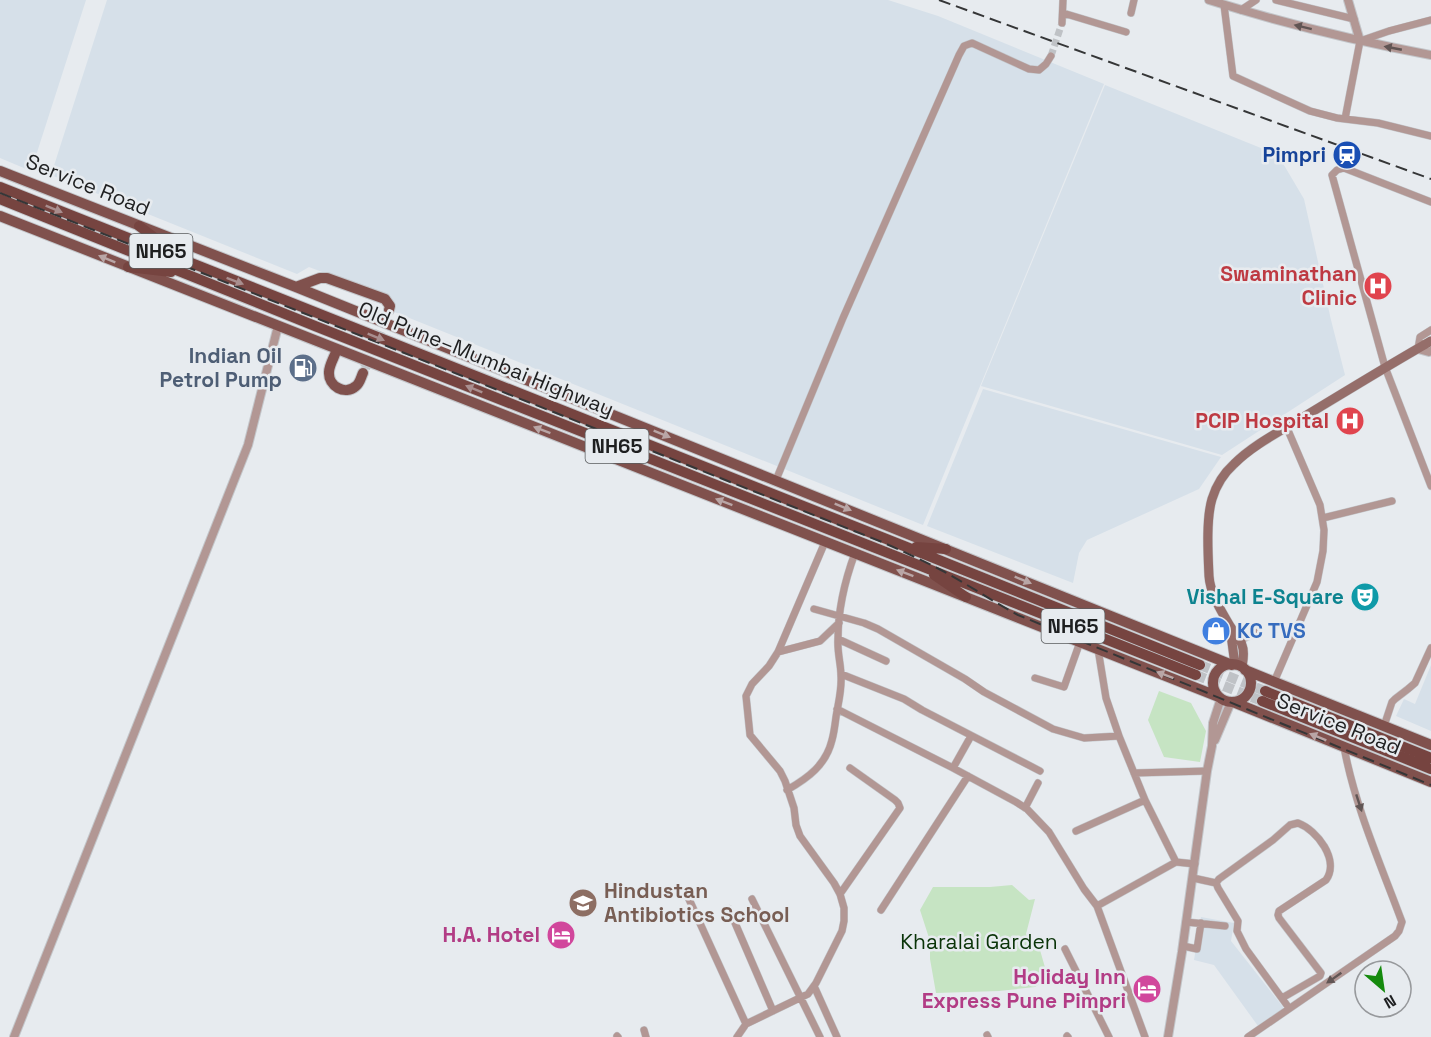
<svg xmlns="http://www.w3.org/2000/svg" width="1431" height="1037" font-family="'Space Grotesk',sans-serif">
<rect width="100%" height="100%" fill="#e7ebef"/>
<!-- built -->
<path fill="#d6e0e9" d="M0 0H86L31 171 0 158Z
M107 0H888L938 16 1104 84 923 525 392 311 389 297 309 267 297 274 51 175Z
M1105 85 1278 155 1304 199 1331 320 1345 375 1222 455 981 386Z
M983 389 1221 457 1199 489 1087 540 1079 553 1073 583 927 526Z
M1431 665V731L1396 716 1404 699 1415 704Z
M1201 917 1234 923 1231 941 1283 1007V1009L1258 1026 1214 965 1194 960Z"/>
<!-- green -->
<path fill="#c6e4c3" d="M1159 691 1191 703 1206 731 1200 762 1164 757 1148 720Z
M1012 885 1029 900 1035 899 1026 934 1040 950 1048 978 1035 987 999 991 936 993 930 959V941L920 910 933 887H990Z"/>
<g fill="none" stroke-linecap="round" stroke-linejoin="round">
<!-- minor-tunnel -->
<path stroke="#bfc2c6" stroke-width="7" stroke-dasharray="7 3.5" stroke-linecap="butt" d="M1051 56 1062 23"/>
<!-- primary-tunnel -->
<path stroke="#bfc2c6" stroke-width="10" stroke-dasharray="10 5" stroke-linecap="butt" d="M365 368 389 310"/>
<!-- trunk-tunnel -->
<path stroke="#bfc2c6" stroke-width="10" stroke-dasharray="10 5" stroke-linecap="butt" d="M1200 665 1265 691
M1196 675 1262 701"/>
<!-- minor casing -->
<g stroke="#c3c6ca" stroke-width="8">
<path id="minor" d="M1276 0 1354 19
M1224 5 1233 76 1310 111 1337 118 1378 123 1431 136
M1241 10 1256 0
M1063 13 1126 32
M1131 13 1134 0
M1062 23 1063 0
M1345 119 1360 41 1389 31 1431 20
M1431 202 1344 168 1337 170 1332 175 1385 367 1431 486
M1418 349 1420 337 1431 330
M776 480 843 318 959 55 964 46 972 43 1029 69 1039 70 1046 64 1051 56
M1323 518 1392 501
M814 609 864 623 878 629 965 679 984 692 1053 729 1084 738 1119 736
M838 639 886 661
M1240 640 1259 632
M1098 649 1106 698 1119 736 1145 800 1176 862 1195 864
M778 652 820 641 839 623
M841 674 904 699 922 710 1040 771
M1035 678 1064 687 1080 642
M1274 682 1317 582 1323 551 1324 530 1320 505 1287 428
M837 709 953 768 1016 802 1027 809 1049 832 1084 889 1097 906 1145 1037
M1384 726 1392 702 1395 699 1408 689 1415 683 1431 648
M953 768 971 736
M1134 773 1207 771
M787 790C808 778 826 765 832 740 834 733 835 725 836 717 838 704 842 690 841 676 841 664 837 652 838 639 838 610 845 580 855 553
M1025 808 1038 783
M1076 831 1145 800
M1193 878 1216 883
M840 894 900 808 898 803 895 800 850 768
M688 897 746 1024
M752 899 820 1037
M1097 906 1176 862
M729 909 773 1011
M881 910 968 776
M1186 922 1225 926
M1183 946 1197 949 1201 923
M1065 949 1109 1037
M814 986 837 1037
M1282 998 1320 976 1321 973 1279 918 1278 915 1279 911 1326 880C1340 860 1317 830 1298 823L1290 825 1273 840 1219 879 1216 883 1218 888 1238 921 1237 931 1246 949 1289 1008
M644 1030 646 1037
M987 1035 988 1037
M617 1036 618 1037
M1067 1036 1068 1037
M737 1037 746 1024 808 994 816 983 842 931 844 921V908L840 894 834 883 800 836 796 825 794 808 785 781 780 771 750 735 746 696 752 684 769 666 778 652 825 542
M1248 1037 1395 936 1399 931 1402 922C1381 865 1355 807 1344 747"/>
</g>
<!-- tertiary casing -->
<g stroke="#c3c6ca" stroke-width="10">
<path id="tertiary" d="M1209 0C1282 23 1356 41 1431 55
M1348 0 1360 41
M1418 349 1429 352 1431 351
M1215 740 1231 702
M14 1037 248 445 278 326
M1168 1037 1182 952 1207 771 1212 746 1213 723 1221 698"/>
</g>
<!-- secondary casing -->
<g stroke="#c3c6ca" stroke-width="10">
<path id="secondary" d="M1230 627 1235 665
M1242 667C1243 660 1245 652 1242 645 1240 638 1234 632 1230 626 1221 611 1210 593 1209 576 1208 554 1206 519 1212 499 1216 486 1224 473 1234 464 1253 445 1279 432 1302 418 1345 392 1387 366 1431 341"/>
</g>
<!-- primary casing -->
<g stroke="#c3c6ca" stroke-width="12">
<path id="primary" d="M0 171 296 287 1232 665
M0 216 1219 697
M296 287 320 278H327L385 299 390 306 389 310
M337 349C335 356 329 365 329 372 328 386 345 396 356 386 360 383 361 377 363 373
M1213 683a19 19 0 1 1 38 0a19 19 0 1 1-38 0Z
M1245 670 1431 745
M1233 702 1431 782"/>
</g>
<!-- trunk casing -->
<g stroke="#c3c6ca" stroke-width="12">
<path id="trunk" d="M0 187 904 546 1200 665
M0 199 315 326 1196 675
M139 226 175 253
M128 267 171 272
M916 547 946 549
M934 575 966 597
M1265 691 1431 758
M1262 701 1431 769"/>
</g>
<!-- minor -->
<use href="#minor" stroke="#b29794" stroke-width="7"/>
<!-- tertiary -->
<use href="#tertiary" stroke="#b29794" stroke-width="8"/>
<!-- secondary -->
<use href="#secondary" stroke="#956e6a" stroke-width="9"/>
<!-- primary -->
<use href="#primary" stroke="#80514d" stroke-width="10"/>
<!-- trunk -->
<use href="#trunk" stroke="#764440" stroke-width="10"/>
<!-- rail -->
<path stroke="#353637" stroke-width="2" stroke-dasharray="12 6" stroke-linecap="butt" d="M939 0 1431 179
M0 193 882 542C902 551 922 560 941 570 967 584 992 601 1018 615L1431 785"/>
</g>
<!-- one-way arrows -->
<defs><path id="oneway-solid" d="M-6-.8H1V-3.2L6.5 0L1 3.2V.8H-6Z" transform="scale(1.5)"/></defs>
<g fill="#615554">
<use href="#oneway-solid" transform="translate(1303 27) rotate(-166)"/>
<use href="#oneway-solid" transform="translate(1393 48) rotate(-169)"/>
<use href="#oneway-solid" transform="translate(1359 803) rotate(72)"/>
<use href="#oneway-solid" transform="translate(1334 978) rotate(145)"/>
</g>
<g fill="#a98f8f">
<use href="#oneway-solid" transform="translate(54 209) rotate(22)"/>
<use href="#oneway-solid" transform="translate(235 281) rotate(21)"/>
<use href="#oneway-solid" transform="translate(376 337) rotate(22)"/>
<use href="#oneway-solid" transform="translate(474 389) rotate(-158)"/>
</g>
<g fill="#b9a6a6">
<use href="#oneway-solid" transform="translate(107 259) rotate(-158)"/>
<use href="#oneway-solid" transform="translate(542 430) rotate(-159)"/>
<use href="#oneway-solid" transform="translate(662 434) rotate(22)"/>
<use href="#oneway-solid" transform="translate(724 502) rotate(-159)"/>
<use href="#oneway-solid" transform="translate(843 507) rotate(22)"/>
<use href="#oneway-solid" transform="translate(905 573) rotate(-159)"/>
<use href="#oneway-solid" transform="translate(1023 580) rotate(22)"/>
<use href="#oneway-solid" transform="translate(1165 675) rotate(-159)"/>
<use href="#oneway-solid" transform="translate(1318 737) rotate(-158)"/>
</g>
<!-- icons -->
<defs>
<g id="station-disc" transform="scale(1.5)"><circle r="9.5" fill="#1a4fb4" stroke="#e7ebef"/><path d="M-3-6H3Q5-6 5-4V2Q5 4 3 4L4.5 6H3L1.5 4h-3L-3 6H-4.5L-3 4Q-5 4-5 2V-4Q-5-6-3-6ZM-3.5-4v3h7v-3ZM-3.5 1v1.5H-2V1ZM2 1v1.5H3.5V1Z" fill="#fff"/></g>
<g id="hospital-disc" transform="scale(1.5)"><circle r="9.5" fill="#e0444e" stroke="#e7ebef"/><path d="M-5-5h3v3.5h4V-5h3V5h-3V1.5h-4V5h-3Z" fill="#fff"/></g>
<g id="fuel-disc" transform="scale(1.5)"><circle r="9.5" fill="#5c6f8a" stroke="#e7ebef"/><path d="M-5.5-6h7V0h2V4h1.3V-2.5L3-4.5l.8-.8L6-3V5H2.5V1h-1V6h-7ZM-4.2-4.7v3.2H.2V-4.7Z" fill="#fff"/></g>
<g id="theatre-disc" transform="scale(1.5)"><circle r="9.5" fill="#0f9aa8" stroke="#e7ebef"/><path d="M-5-5.5Q0-4 5-5.5V0Q5 5 0 6Q-5 5-5 0ZM-3.3-2.5H-1v1.5H-3.3ZM1-2.5H3.3v1.5H1ZM-2.8 1Q0 5.5 2.8 1Z" fill="#fff"/></g>
<g id="shop-disc" transform="scale(1.5)"><circle r="9.5" fill="#3f7fe0" stroke="#e7ebef"/><path d="M-5-2.5h2.3a2.7 3.5 0 0 1 5.4 0H5L5.5 6h-11ZM-1.5-2.5h3a1.5 2.3 0 0 0-3 0Z" fill="#fff"/></g>
<g id="school-disc" transform="scale(1.5)"><circle r="9.5" fill="#8d6e63" stroke="#e7ebef"/><path d="M0-5L7-2L0 1L-7-2ZM-4 1L0 2.5L4 1V4Q0 6-4 4Z" fill="#fff"/></g>
<g id="hotel-disc" transform="scale(1.5)"><circle r="9.5" fill="#d1479c" stroke="#e7ebef"/><path d="M-6-4.5h1.5V1H6V5H4.5V3h-9V5H-6ZM-4 0a1.8 1.8 0 1 1 3.6 0ZM.5 0V-2.5h3Q6-2.5 6 0Z" fill="#fff"/></g>
</defs>
<g fill-rule="evenodd">
<use href="#station-disc" x="1347" y="155"/>
<use href="#hospital-disc" x="1378" y="286"/>
<use href="#fuel-disc" x="303" y="368"/>
<use href="#hospital-disc" x="1350" y="421"/>
<use href="#theatre-disc" x="1365" y="597"/>
<use href="#shop-disc" x="1216" y="631"/>
<use href="#school-disc" x="583" y="903"/>
<use href="#hotel-disc" x="561" y="935"/>
<use href="#hotel-disc" x="1147" y="989"/>
</g>
<g text-anchor="middle" stroke-width="5" stroke-linejoin="round" paint-order="stroke">
<!-- shield labels -->
<g fill="#e7ebef" stroke="#5a5c5e" stroke-width="1.5">
<rect x="129.5" y="234" width="63" height="34" rx="4.5"/>
<rect x="585.5" y="429" width="63" height="34" rx="4.5"/>
<rect x="1041.5" y="609" width="63" height="34" rx="4.5"/>
</g>
<g font-size="20" font-weight="bold" fill="#1e1f20">
<text x="161" y="258">NH65</text>
<text x="617" y="453">NH65</text>
<text x="1073" y="633">NH65</text>
</g>
<!-- transit labels -->
<g font-size="21" font-weight="bold" fill="#164399" stroke="#e7ebef" text-anchor="end">
<text x="1326" y="162">Pimpri</text>
</g>
<!-- street labels -->
<g font-size="21" fill="#1e1f20" stroke="#e7ebef">
<text transform="translate(88 185) rotate(22)" y="7">Service Road</text>
<text transform="translate(486 359) rotate(22)" y="7">Old Pune–Mumbai Highway</text>
<text transform="translate(1339 724) rotate(22)" y="7">Service Road</text>
</g>
<!-- health labels -->
<g font-size="21" font-weight="bold" fill="#be3a42" stroke="#e7ebef" text-anchor="end">
<text x="1357" y="281">Swaminathan<tspan x="1357" dy="24">Clinic</tspan></text>
<text x="1329" y="428">PCIP Hospital</text>
</g>
<!-- service labels -->
<g font-size="21" font-weight="bold" fill="#4e5e75" stroke="#e7ebef" text-anchor="end">
<text x="282" y="363">Indian Oil<tspan x="282" dy="24">Petrol Pump</tspan></text>
</g>
<!-- culture labels -->
<g font-size="21" font-weight="bold" fill="#0d838f" stroke="#e7ebef" text-anchor="end">
<text x="1344" y="604">Vishal E-Square</text>
</g>
<!-- shop labels -->
<g font-size="21" font-weight="bold" fill="#366cbe" stroke="#e7ebef" text-anchor="start">
<text x="1237" y="638">KC TVS</text>
</g>
<!-- education labels -->
<g font-size="21" font-weight="bold" fill="#785e54" stroke="#e7ebef" text-anchor="start">
<text x="604" y="898">Hindustan<tspan x="604" dy="24">Antibiotics School</tspan></text>
</g>
<!-- hotel labels -->
<g font-size="21" font-weight="bold" fill="#b23c85" stroke="#e7ebef" text-anchor="end">
<text x="540" y="942">H.A. Hotel</text>
<text x="1126" y="984">Holiday Inn<tspan x="1126" dy="24">Express Pune Pimpri</tspan></text>
</g>
<!-- park labels -->
<g font-size="21" fill="#0a3408" stroke="#e7ebef">
<text x="979" y="949">Kharalai Garden</text>
</g>
</g>
<!-- north arrow -->
<g transform="translate(1383 989) rotate(151)"><circle r="28" fill="#e7ebef" stroke="#97999c" stroke-width="1.5"/>
<path d="M0-4.5L10 22L0 15L-10 22Z" fill="#158a0d"/>
<text y="-9" font-size="16" font-weight="bold" text-anchor="middle" fill="#1e1f20">N</text>
</g>
</svg>
